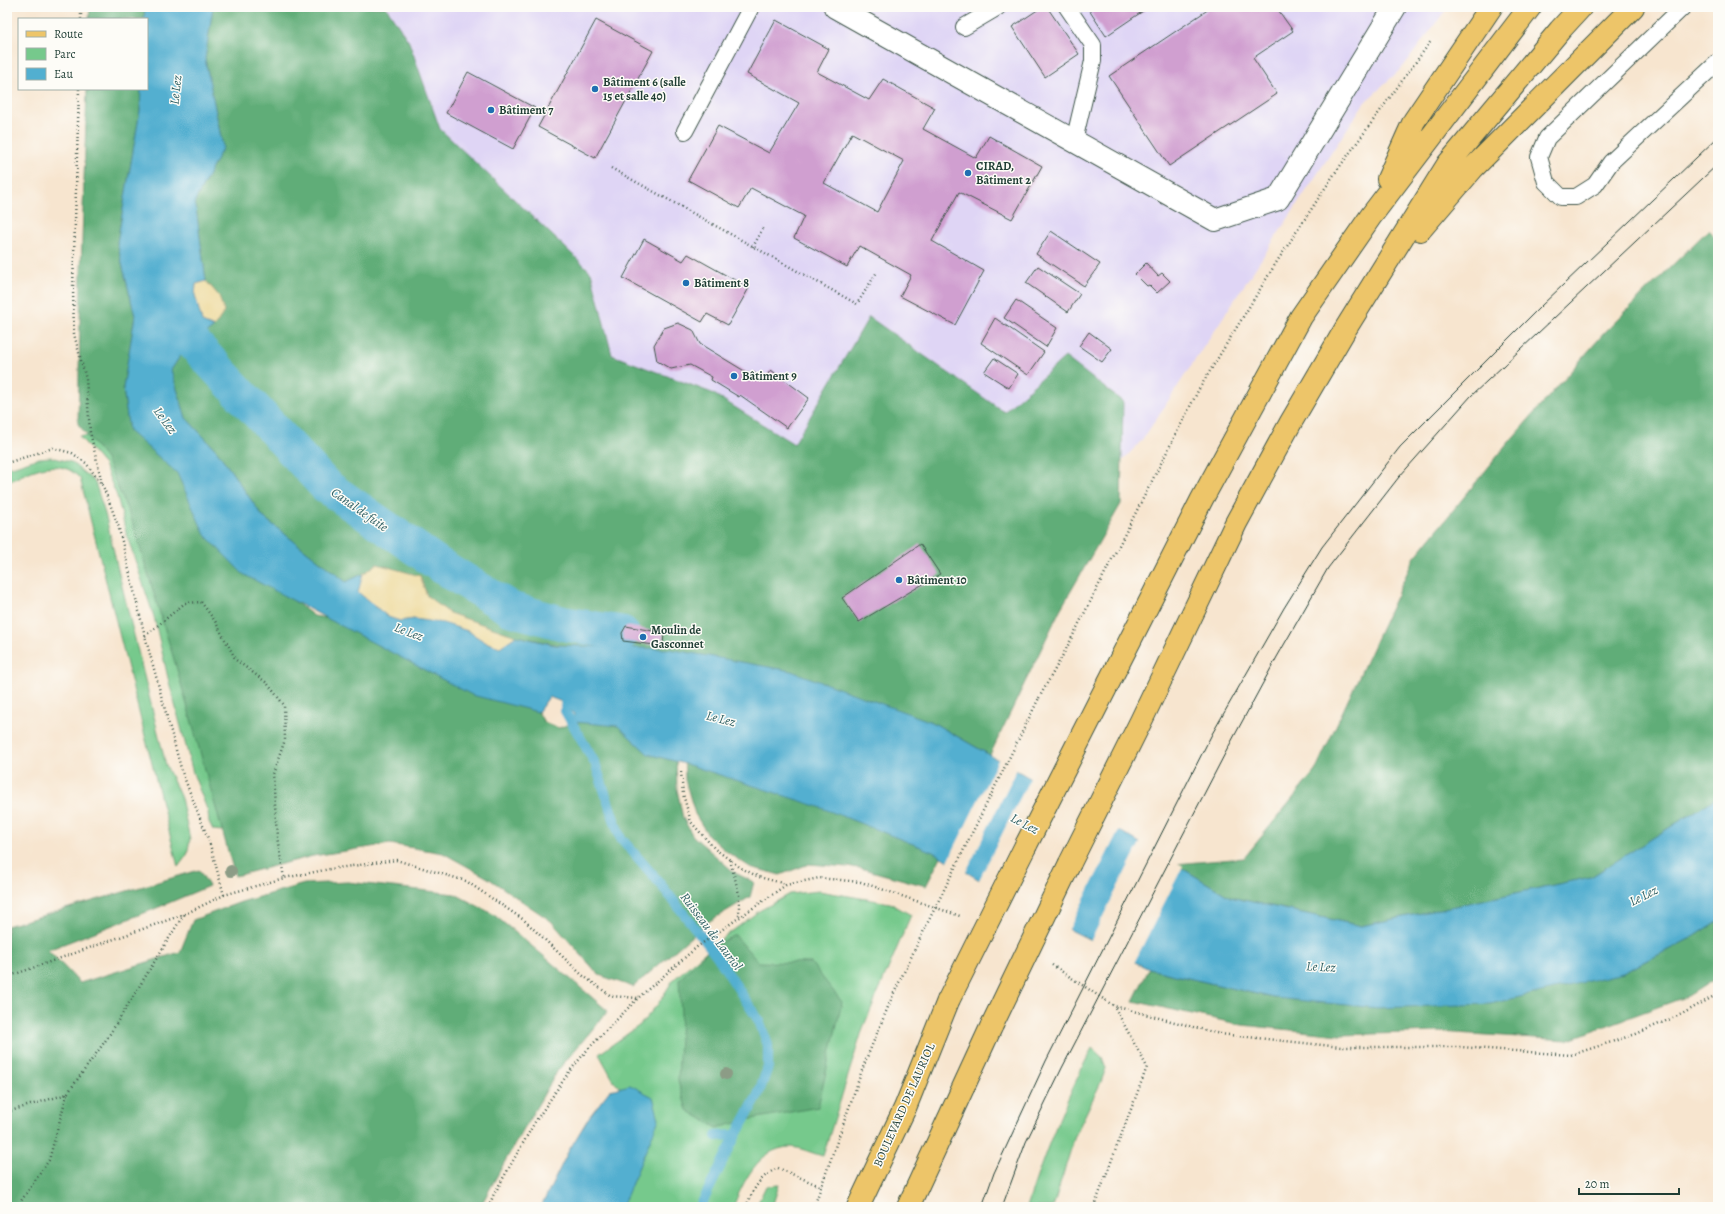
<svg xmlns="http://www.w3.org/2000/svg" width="1725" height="1214" font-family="Alegreya,serif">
<rect width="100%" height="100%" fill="#fdfcf7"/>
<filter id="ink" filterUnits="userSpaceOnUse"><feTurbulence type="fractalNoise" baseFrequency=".025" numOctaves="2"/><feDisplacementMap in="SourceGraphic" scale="8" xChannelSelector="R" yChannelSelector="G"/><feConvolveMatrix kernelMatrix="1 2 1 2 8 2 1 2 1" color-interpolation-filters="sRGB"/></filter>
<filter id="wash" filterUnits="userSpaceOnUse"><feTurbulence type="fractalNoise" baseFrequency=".012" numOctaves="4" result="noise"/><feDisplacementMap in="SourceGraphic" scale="16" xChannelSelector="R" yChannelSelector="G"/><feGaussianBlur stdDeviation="0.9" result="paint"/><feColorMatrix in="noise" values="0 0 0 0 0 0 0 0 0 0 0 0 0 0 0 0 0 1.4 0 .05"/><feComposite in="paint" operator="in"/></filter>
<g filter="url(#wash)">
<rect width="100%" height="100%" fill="#f7e5cf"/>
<!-- built -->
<path fill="#dfd5f5" d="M289 7H1448L1403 67 1364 103 1143 439 1045 542 856 658Z"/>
<!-- green -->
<path fill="#76c98c" stroke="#4a8360" d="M79 436H99L119 468 228 825 222 831 213 830 209 822 208 812 193 773 168 678 154 617 127 536 117 496 104 465Z
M51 457 71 462 95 482 106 517 118 570 166 765 181 798 190 839 187 855 178 867 80 478C76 475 71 470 67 469 47 461 24 474 7 483V465L12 467 39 458Z
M819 891 890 903 911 915 863 1028 823 1156C814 1154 799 1147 790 1147 758 1148 743 1183 733 1207H619L648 1111 615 1083 599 1054 640 1025 658 1004 673 980 711 947 759 911 790 894Z
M1092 1048 1102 1057 1106 1068 1101 1082 1075 1136 1053 1207H1027C1044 1152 1066 1099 1092 1048Z
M779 1185 772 1207H756L766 1186Z"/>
<!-- forest -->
<path fill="#60ad78" stroke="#407556" d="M90 7H145L144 19H89Z
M213 7H386L409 42 440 129 591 272 612 355 712 393 794 444 869 317 1004 412 1065 357 1123 402 1121 504 1060 610 990 755 932 722 516 636 449 613 427 596 420 576 377 564 363 574 346 582 263 517 217 451 186 418 171 370 190 341 205 334 214 327 224 312 219 296 206 281 195 201 223 147 205 59Z
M87 89H141L140 111 117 243 135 316 123 388 129 431 176 457 254 571 314 616 387 628 512 700 538 712 544 722 559 728 574 722 625 714 676 755 677 789 683 818 693 836 735 873 754 882 750 897 708 922 633 987 599 975 551 921 488 878 443 853 390 844 313 856 235 876 176 666 132 521 106 459 78 424 81 270Z
M1708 230 1718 240V797L1591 877 1361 926 1230 897 1175 864 1244 858 1315 771 1414 558 1509 442 1605 332Z
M684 755 943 853 926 886 860 868 809 864 780 875 750 867 727 852 708 835 695 814 685 780Z
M199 870 209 886 152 910 48 950 80 983 180 952 193 920 241 902 304 884 348 882 455 894 493 914 539 952 608 1011 558 1070 508 1156 480 1207H7V926Z
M1718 921V977L1688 996 1567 1040 1439 1032 1340 1035 1242 1025 1133 1001 1149 969 1274 998 1623 973 1695 936Z
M735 935 758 962 811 963 842 1002 818 1107 752 1119 717 1128 687 1110 678 1081 681 1013 679 980 711 947Z"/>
<!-- sand -->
<path fill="#eeda9e" stroke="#868c69" d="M206 281 219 296 224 312 214 327 202 322 195 295 196 284Z
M377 564 420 576 427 596 449 613 516 636 500 647 485 642 468 631 414 619 400 621 388 617 357 592 363 574Z"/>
<!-- water -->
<path fill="#52afd0" stroke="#387682" d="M145 7H213L205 59 223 147 195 201 206 281 196 284 195 295 202 322 214 327 205 334 190 341 171 370 186 418 217 451 263 517 346 582 363 574 358 592 388 617 400 621 414 619 443 623 468 631 485 642 500 647 516 636 555 645 669 649 791 671 932 722 1070 801 1230 897 1361 926 1591 877 1718 797V921L1695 936 1623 973 1490 1004 1377 1008 1274 998 1149 969 1026 908 933 852 819 807 689 765 648 754 618 726 574 722V714L562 702 549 697 538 712 472 695 243 574 205 535 177 473 129 431 123 388 135 316 117 243 140 111 141 89H147V19H144Z
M630 1085 653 1097 659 1119 622 1207H541L568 1152 589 1117 610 1090Z"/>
<!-- pier -->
<path fill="#f7e5cf" d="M999 758 1017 769 965 874 947 863Z
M1031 776 1120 828 1068 931 1024 910 978 882Z
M1141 841 1183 866 1134 963 1090 942Z"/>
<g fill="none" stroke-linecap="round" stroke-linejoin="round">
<!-- stream -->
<path stroke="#52afd0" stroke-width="10" d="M566 693 565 711 595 763 620 837 658 881 717 956 759 1021 768 1045V1067L758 1095 736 1135 700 1207
M716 1136 736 1135"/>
<!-- canal -->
<path stroke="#52afd0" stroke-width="35" d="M158 305 326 486 441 566 511 609 565 624 622 633"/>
</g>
<g id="blocks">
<!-- building -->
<path fill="#d09fd0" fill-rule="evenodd" d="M1042 7H1047L1079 54 1045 77 1012 27Z
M1087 7H1149L1106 36Z
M1212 7H1276L1293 31 1253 58 1277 94 1169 166 1109 76Z
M596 20 653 51 595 158 538 127Z
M776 20 829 49 817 72 869 100 883 79 935 108 923 129 976 158 989 136 1042 166 1012 219 959 192 932 241 984 271 955 325 900 296 911 275 859 246 847 267 794 238 804 216 751 188 739 208 688 180 718 126 769 153 799 103 747 74ZM852 133 904 161 877 212 824 183Z
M468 72 535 108 513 149 446 113Z
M1051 231 1100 264 1084 286 1036 254Z
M644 239 683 261 688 254 749 288 728 325 707 314 702 322 623 278Z
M1146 263 1158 276 1162 273 1170 281 1157 293 1149 285 1147 286 1135 274Z
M1038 266 1080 294 1068 312 1026 283Z
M1016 300 1057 328 1046 347 1004 318Z
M995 318 1044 352 1028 375 981 343Z
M678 323 693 330 700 344 751 375 753 372 764 379 771 370 809 398 787 428 740 395 739 397 711 380 712 377 690 365 671 369 657 361 654 345 664 328Z
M1089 332 1112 349 1102 362 1079 346Z
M994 358 1018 374 1009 388 984 372Z
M920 544 940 574 859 622 842 598Z
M626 626 664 633 663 646 623 641 622 633Z"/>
</g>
</g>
<g filter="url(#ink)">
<use href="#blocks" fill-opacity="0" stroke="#3f564b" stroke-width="1"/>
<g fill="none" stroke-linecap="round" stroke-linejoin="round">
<!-- service casing -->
<g stroke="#3f564b" stroke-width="18">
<path id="service" d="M1067 7 1093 45V61L1074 141
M1683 7 1547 138 1539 157 1546 182 1561 197H1576L1595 185 1611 162 1718 62
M964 27 998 7
M685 131 751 7"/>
</g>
<!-- minor casing -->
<g stroke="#3f564b" stroke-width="24">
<path id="minor" d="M835 7 1215 220 1278 199 1395 7"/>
</g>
<!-- primary casing -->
<g stroke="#3f564b" stroke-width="24">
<path id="primary" d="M1388 179 1414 121 1491 7
M1420 230 1473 168 1633 7
M1026 845 1202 499 1301 317 1371 216 1530 7
M1070 863 1141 721 1236 523 1291 422 1346 328 1448 164 1560 30 1581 7
M858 1207 905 1108 948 1001
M908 1207 992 1025"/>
</g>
<!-- path -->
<path stroke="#3f564b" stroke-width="2.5" stroke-dasharray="1 3" stroke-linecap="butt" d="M81 19V7
M79 89 73 288 74 334 86 379 90 432 102 483
M611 168 857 304 877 272
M753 247 764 226
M7 463 53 448 72 453 86 463 103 486 118 525 145 636 182 772 209 841 224 895
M145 636 185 603 201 602 215 621 236 660 267 683 284 705 285 740 273 774 277 837 284 878
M1039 698 1064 653 1199 389 1276 263 1335 173 1431 41
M681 772 683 794 691 822 715 849 741 868 759 877 786 884
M730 860 739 894V916
M1052 965 1114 1006 1220 1034 1341 1047H1460L1571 1055 1636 1034 1682 1014 1718 994
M7 977 185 914 224 895 284 878 330 869 396 860 466 881 524 920 582 975 611 996 638 998
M7 1112 67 1094 108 1037 184 914
M17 1207 49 1160 67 1094
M489 1207 493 1196 535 1122 569 1072 588 1049 638 998 697 947 786 885 819 878 861 882 960 916
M746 1207C754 1188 759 1177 778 1168L822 1187
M814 1207 865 1062 893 995 926 926
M1094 1207 1147 1067 1114 1006"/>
<!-- service -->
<use href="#service" stroke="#fff" stroke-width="16"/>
<!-- minor -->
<use href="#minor" stroke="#fff" stroke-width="22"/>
<!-- primary -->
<use href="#primary" stroke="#edc569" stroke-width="22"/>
<!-- tram -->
<path stroke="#1f3d34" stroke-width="1" d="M982 1207 994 1173 1046 1061 1212 734 1284 608 1322 547 1400 447 1541 306 1718 137
M1002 1207 1026 1142 1062 1068 1230 744 1277 657 1328 568 1399 477 1471 396 1718 164"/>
<!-- primary-bridge casing -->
<g stroke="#3f564b" stroke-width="24" stroke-linecap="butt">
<path id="primary-bridge" d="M948 1001 1026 845
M992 1025 1070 863"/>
</g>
<!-- path-bridge -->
<path stroke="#3f564b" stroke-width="2.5" stroke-dasharray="1 3" stroke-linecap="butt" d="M926 926 1039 698"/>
<!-- primary-bridge -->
<use href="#primary-bridge" stroke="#edc569" stroke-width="22"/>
</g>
<!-- trees -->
<g fill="#8c9c86">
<circle cx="231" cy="871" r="6"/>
<circle cx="726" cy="1074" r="6"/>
</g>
</g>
<!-- markers -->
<g fill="#1f6fb2" stroke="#fdfcf7" stroke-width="1.5">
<circle cx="595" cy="89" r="4"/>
<circle cx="491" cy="110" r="4"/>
<circle cx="968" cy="173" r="4"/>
<circle cx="686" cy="283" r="4"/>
<circle cx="734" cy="376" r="4"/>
<circle cx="899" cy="580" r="4"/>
<circle cx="643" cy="637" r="4"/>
</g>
<g text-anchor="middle" stroke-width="3" stroke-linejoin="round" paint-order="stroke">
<!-- poi labels -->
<g font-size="12" font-weight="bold" fill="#1f3d34" stroke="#fdfcf7" text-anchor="start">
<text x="603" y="86">Bâtiment 6 (salle<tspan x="603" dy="14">15 et salle 40)</tspan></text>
<text x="499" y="114">Bâtiment 7</text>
<text x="976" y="170">CIRAD,<tspan x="976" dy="14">Bâtiment 2</tspan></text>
<text x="694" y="287">Bâtiment 8</text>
<text x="742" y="380">Bâtiment 9</text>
<text x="907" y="584">Bâtiment 10</text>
<text x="651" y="634">Moulin de<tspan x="651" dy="14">Gasconnet</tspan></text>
</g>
<!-- street labels -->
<g font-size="12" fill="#1f3d34" stroke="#fdfcf7">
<text transform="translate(904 1105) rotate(-66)" y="4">BOULEVARD DE LAURIOL</text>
</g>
<!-- water labels -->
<g font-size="13" font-style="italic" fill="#2e5f63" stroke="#fdfcf7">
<text transform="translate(175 90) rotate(-84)" y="5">Le Lez</text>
<text transform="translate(166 420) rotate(54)" y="5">Le Lez</text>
<text transform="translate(360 509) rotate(35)" y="5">Canal de fuite</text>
<text transform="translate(409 631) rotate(21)" y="5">Le Lez</text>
<text transform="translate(721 718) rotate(14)" y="5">Le Lez</text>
<text transform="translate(1025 823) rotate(28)" y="5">Le Lez</text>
<text transform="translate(1643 895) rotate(-27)" y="5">Le Lez</text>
<text transform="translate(712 931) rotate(53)" y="5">Ruisseau de Lauriol</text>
<text transform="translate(1321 966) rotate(3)" y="5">Le Lez</text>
</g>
</g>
<!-- margin -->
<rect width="1725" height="1214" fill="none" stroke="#fdfcf7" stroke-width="24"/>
<!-- legend -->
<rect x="18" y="18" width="130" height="72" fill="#fdfcf7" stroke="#a4b0a9"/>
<rect x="26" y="31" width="20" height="6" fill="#edc569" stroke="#a4b0a9"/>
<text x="54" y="38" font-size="12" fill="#1f3d34">Route</text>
<rect x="26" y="48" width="20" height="12" fill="#76c98c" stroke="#a4b0a9"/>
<text x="54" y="58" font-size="12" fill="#1f3d34">Parc</text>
<rect x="26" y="68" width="20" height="12" fill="#52afd0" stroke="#a4b0a9"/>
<text x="54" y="78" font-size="12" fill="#1f3d34">Eau</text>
<!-- scale -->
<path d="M1579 1188v6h100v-6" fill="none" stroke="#1f3d34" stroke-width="2"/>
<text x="1585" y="1188" font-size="12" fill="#1f3d34" stroke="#fdfcf7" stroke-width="3" paint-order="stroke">20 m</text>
</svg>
